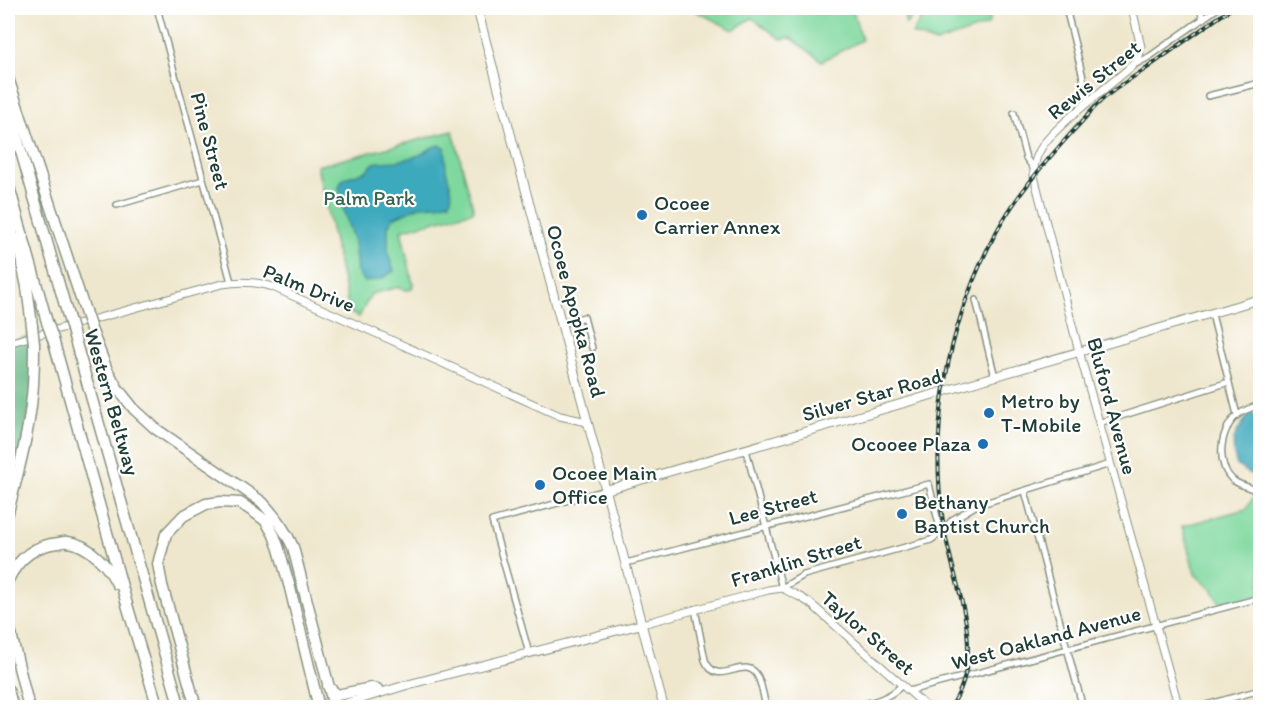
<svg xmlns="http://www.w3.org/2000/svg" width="1268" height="715" font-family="Itim,sans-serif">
<rect width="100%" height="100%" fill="#fff"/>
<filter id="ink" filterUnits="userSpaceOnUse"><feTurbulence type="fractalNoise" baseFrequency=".0167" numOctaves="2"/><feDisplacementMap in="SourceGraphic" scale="12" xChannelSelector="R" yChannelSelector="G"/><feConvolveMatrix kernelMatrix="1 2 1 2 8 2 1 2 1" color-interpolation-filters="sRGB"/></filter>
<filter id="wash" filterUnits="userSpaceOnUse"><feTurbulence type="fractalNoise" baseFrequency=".008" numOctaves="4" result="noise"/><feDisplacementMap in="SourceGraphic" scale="24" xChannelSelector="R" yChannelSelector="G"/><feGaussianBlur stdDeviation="1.35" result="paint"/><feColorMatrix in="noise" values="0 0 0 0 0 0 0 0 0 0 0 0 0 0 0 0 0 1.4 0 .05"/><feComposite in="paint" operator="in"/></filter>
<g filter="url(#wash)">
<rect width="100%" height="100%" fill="#efe7cd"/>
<!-- green -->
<path fill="#7fd89e" stroke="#4f8a69" stroke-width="1.5" d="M690 8H852L862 40 822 61 791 38 781 39 752 18 733 30Z
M902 8H991L992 9 988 25 936 43 912 34 922 17 917 12 906 24Z
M453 131 474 211 401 230 413 284 412 289 407 290 399 287 371 294 359 317 350 313 317 166Z
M1260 487V595L1222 605 1212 590 1195 574 1182 526 1246 509Z"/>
<!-- forest -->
<path fill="#67b885" stroke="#437a5c" stroke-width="1.5" d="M33 335 32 399 8 513V342Z"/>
<!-- water -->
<path fill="#3da9bd" stroke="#2e7378" stroke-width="1.5" d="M440 145 445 147C446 154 445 161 446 168 447 179 455 191 450 202L437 205 420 206 393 218 388 226V253L394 271 381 279 365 282 357 272 354 242 344 212 339 188 341 182 345 178 366 171 374 163 379 162 397 161 406 159 420 155 433 147Z
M1250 413 1260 415V479L1237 466C1229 440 1234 434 1250 413Z"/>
</g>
<g filter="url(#ink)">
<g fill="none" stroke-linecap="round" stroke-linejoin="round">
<!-- minor casing -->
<g stroke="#879280" stroke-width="8">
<path id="minor" d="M157 8 231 282
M1066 8 1089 102
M1200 8 1203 19
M1134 65 1149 57 1218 8
M1208 96 1260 83
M1014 113 1026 158 1034 169
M117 205 203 180
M976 300 995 377
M1212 314 1237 415
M561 324 584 317 592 348
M1260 405C1253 407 1245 410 1239 414 1219 428 1215 466 1234 481 1242 486 1252 488 1260 492
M1099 423 1229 382
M746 450 782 588 804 575 931 540 941 533 952 520 975 506 1110 464
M1025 491 1083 708
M626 563 929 484 941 533
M695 609 705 660C717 690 744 654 757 675 762 684 764 698 766 708
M529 653 492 521 606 490
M909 691 1260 598
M848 708C868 703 888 700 902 685
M1195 708 1260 690"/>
</g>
<!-- tertiary casing -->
<g stroke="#879280" stroke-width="9">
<path id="tertiary" d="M1132 8 1141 47 1139 56 1132 66C1118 78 1103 90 1088 102 1073 115 1056 128 1043 145 1037 154 1033 165 1034 176L1077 344 1179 708
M8 343 222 284C240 281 255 281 273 287L560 416 587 422
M642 624 768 590 782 588 798 596 810 603 928 708"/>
</g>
<!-- secondary casing -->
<g stroke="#879280" stroke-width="10">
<path id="secondary" d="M477 8 664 708
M606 490 1260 299
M334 707 410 684 642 624"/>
</g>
<!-- primary casing -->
<g stroke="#879280" stroke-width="11">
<path id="primary" d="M305 708 318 704"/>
</g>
<!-- motorway casing -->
<g stroke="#879280" stroke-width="13">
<path id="motorway" d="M8 78 85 311
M8 106 68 316
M8 183 47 322
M17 239 27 287 32 326
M91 329 107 370 118 389 134 409 156 429 262 502C275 516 285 529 293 547L334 707
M73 333 180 708
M53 339 128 608 158 708
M8 512C17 476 29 433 32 396 34 379 34 362 34 344
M8 580C18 559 35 545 59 543 62 542 65 541 68 542 89 544 109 567 117 584
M8 622 29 708
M328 686 337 695 371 688 377 689
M8 690 13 708
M196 708 162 585 158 564 166 534 183 516 206 504 221 502 240 503 254 512 266 521 274 535 279 549 290 588 319 708"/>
</g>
<!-- minor -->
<use href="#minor" stroke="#fff" stroke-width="5"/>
<!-- tertiary -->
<use href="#tertiary" stroke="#fff" stroke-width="7"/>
<!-- secondary -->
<use href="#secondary" stroke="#fff" stroke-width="8"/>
<!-- primary -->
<use href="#primary" stroke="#fff" stroke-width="9"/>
<!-- motorway -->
<use href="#motorway" stroke="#fff" stroke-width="10"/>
<!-- rail casing -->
<g stroke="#1f3d34" stroke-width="4">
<path id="rail" d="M950 708C989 653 954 587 944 528 928 429 947 327 993 238 1014 198 1044 163 1074 130 1084 120 1092 109 1102 100 1115 88 1132 78 1147 68 1175 48 1203 28 1232 8"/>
</g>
<!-- rail -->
<use href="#rail" stroke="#fff" stroke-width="1.5" stroke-dasharray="4.5" stroke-linecap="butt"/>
<!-- motorway-bridge casing -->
<g stroke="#879280" stroke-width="13" stroke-linecap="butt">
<path id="motorway-bridge" d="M85 311 91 329
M68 316 73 333
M47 322 53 339
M32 326 34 344"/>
</g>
<!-- motorway-bridge -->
<use href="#motorway-bridge" stroke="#fff" stroke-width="10"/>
</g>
</g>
<!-- markers -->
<g fill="#1f6fb2" stroke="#fff" stroke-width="2">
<circle cx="642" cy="215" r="6"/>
<circle cx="989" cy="413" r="6"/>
<circle cx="983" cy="444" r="6"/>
<circle cx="540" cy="485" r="6"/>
<circle cx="902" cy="514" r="6"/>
</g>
<g text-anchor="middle" stroke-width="4.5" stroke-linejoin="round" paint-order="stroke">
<!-- street labels -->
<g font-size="21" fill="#1f3d34" stroke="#fff">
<text transform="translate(1094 80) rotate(-39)" y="7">Rewis Street</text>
<text transform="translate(210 141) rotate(75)" y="7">Pine Street</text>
<text transform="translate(309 288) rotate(22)" y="7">Palm Drive</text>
<text transform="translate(576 311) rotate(75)" y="7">Ocoee Apopka Road</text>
<text transform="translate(872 395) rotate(-16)" y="7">Silver Star Road</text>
<text transform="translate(112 402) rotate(74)" y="7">Western Beltway</text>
<text transform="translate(1112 406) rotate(75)" y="7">Bluford Avenue</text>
<text transform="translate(773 507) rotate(-15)" y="7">Lee Street</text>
<text transform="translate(796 561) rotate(-17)" y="7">Franklin Street</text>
<text transform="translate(868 633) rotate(41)" y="7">Taylor Street</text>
<text transform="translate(1046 638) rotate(-15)" y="7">West Oakland Avenue</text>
</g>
<!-- park labels -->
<g font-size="21" fill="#37644e" stroke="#fff">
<text x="369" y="205">Palm Park</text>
</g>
<!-- poi labels -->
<g font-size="21" fill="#1f3d34" stroke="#fff" text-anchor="start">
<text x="654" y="210">Ocoee<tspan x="654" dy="24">Carrier Annex</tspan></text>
<text x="1001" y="408">Metro by<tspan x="1001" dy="24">T-Mobile</tspan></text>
<text x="971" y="451" text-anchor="end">Ocooee Plaza</text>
<text x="552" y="480">Ocoee Main<tspan x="552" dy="24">Office</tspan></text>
<text x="914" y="509">Bethany<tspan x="914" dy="24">Baptist Church</tspan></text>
</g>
</g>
<!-- margin -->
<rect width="1268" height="715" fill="none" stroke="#fff" stroke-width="30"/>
</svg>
